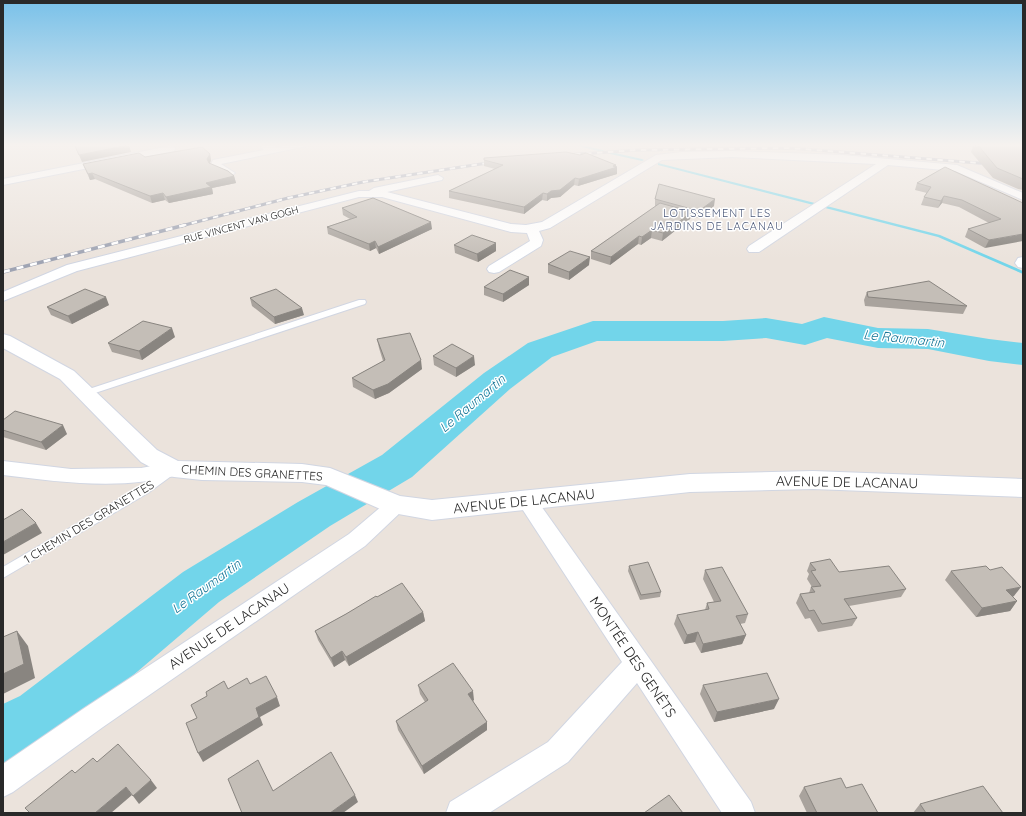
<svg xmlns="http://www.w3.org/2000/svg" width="1026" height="816" font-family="Quicksand,sans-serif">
<rect width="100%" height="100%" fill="#ebe3dc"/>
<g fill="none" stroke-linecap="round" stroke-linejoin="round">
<!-- stream -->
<path fill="#72d5ea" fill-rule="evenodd" d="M577 144 603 150 604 151 602 152 570 144Z
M611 152 642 159 644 160 642 161 610 154 609 153Z
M658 163 940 235 1023 271V274L938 237 658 165Z"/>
<!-- river -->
<path fill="#72d5ea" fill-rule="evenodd" d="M824 317 878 328 928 329 989 339 1023 343V365L989 361 928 349 878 348 827 338 805 345 766 338 723 341H597L552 357 510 389 412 477 330 526 219 602 62 736 25 756 3 765V704L20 696 183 572 298 502 382 455 484 373 528 343 593 321H723L766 318 802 324Z"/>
<!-- service casing -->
<g stroke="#d1d6e2" stroke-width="2">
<path id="service" d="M359 300H365L366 302 365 304 89 395 86 396 82 393 83 391Z
M170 469 174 470 175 472 174 474 148 493 3 578V567L140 487Z"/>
</g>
<!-- minor casing -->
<g stroke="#d1d6e2" stroke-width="2">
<path id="minor" d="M264 144 278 147 289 144H309L307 146 221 164 235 173 230 176 211 168 210 166 213 160 264 150 261 147Z
M170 146 174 147 175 149 174 151 3 185V179Z
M732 151 843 155 957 165 1023 193V200L955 171 888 165 759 252H749L747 249 749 246 876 164 732 157 662 160 550 228 539 231 543 240 541 246 499 272 494 273 489 272 487 269 489 266 530 241 527 233 511 232 382 197H359L77 271 3 301V292L67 265 359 191H369L374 188 438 175 443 178 442 180 387 192 511 224 526 225 542 222 656 155 682 152Z
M1023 257V268L1018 267 1015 263 1018 258Z
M3 461 71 469 141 468 174 462 181 464 184 469 181 474C123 491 61 482 3 475Z
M527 493 534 496 751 802 755 813H722L637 683 568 762 489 813H446L450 802 548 742 622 662 517 501 520 496Z
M396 497 403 500 407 505 403 510 365 546 103 727 13 792 3 797V764L83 709 349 534 389 500Z"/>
</g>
<!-- tertiary casing -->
<g stroke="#d1d6e2" stroke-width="2">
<path id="tertiary" d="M3 334 10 336 74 371 157 450 178 461 302 464 330 468 400 496 432 500 690 474 813 471 1023 479V497L813 489 690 492 432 520 387 512 326 485 302 482 202 480 174 477 165 475 141 462 60 379 3 348Z"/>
</g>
<!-- service -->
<use href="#service" fill="#fff" fill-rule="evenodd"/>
<!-- minor -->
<use href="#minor" fill="#fff" fill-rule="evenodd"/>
<!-- tertiary -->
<use href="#tertiary" fill="#fff" fill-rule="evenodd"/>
<!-- rail-far1 casing -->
<g stroke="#9fa4b3" stroke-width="3">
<path id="rail-far1" d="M564 155 639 150 790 148 991 164
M181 226 288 198 363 182 494 162"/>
</g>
<!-- rail casing -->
<g stroke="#9fa4b3" stroke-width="3.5">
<path id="rail" d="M3 272 185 225"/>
</g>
<!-- rail-far1 -->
<use href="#rail-far1" stroke="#fff" stroke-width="2" stroke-dasharray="5.5" stroke-linecap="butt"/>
<!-- rail -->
<use href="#rail" stroke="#fff" stroke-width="2.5" stroke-dasharray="7" stroke-linecap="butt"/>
</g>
<!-- wall -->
<path fill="#a9a39d" d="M974 144H1023V190L1018 189 993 178 971 152Z
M210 154 211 160 210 164 234 176 236 183 212 188 213 194 169 203 165 200 152 203 95 179 90 180 83 164 145 157Z
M484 158 616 165V167H617V174L578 186 574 185 560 197 551 198 547 201 542 200 524 214 449 198V191L495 169 484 166Z
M917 183 1023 203 985 248 965 237 968 229 989 223 959 207 942 203 938 208 921 205 924 197 927 193 915 190Z
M655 199 714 206 698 218 691 216 690 219 662 241 651 238 641 245 638 244 610 265 591 259V251L656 206H655Z
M342 208 432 229 379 254 376 248 370 251 328 234 327 227 350 219 343 215Z
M496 243V251L478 262 455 253 454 245Z
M548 264 589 265 569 280 548 273Z
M529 277V285L503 302 484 295V287Z
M867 292 967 306 963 314 865 306 864 300Z
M250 298 304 315 275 324 252 306Z
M109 305 72 324 51 315 47 307Z
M175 337 142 360 112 352 108 343Z
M377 339 422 369 389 393 375 399 353 387 352 378 383 361 379 348Z
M433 356 475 365 456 377 434 365Z
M3 420 67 434 46 450 3 437Z
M810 563 839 572 906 589 901 597 849 606 857 618 852 626 818 632 810 618 805 619 796 603 800 594 809 593 811 587H812L807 579 809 574 807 571Z
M629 566 661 592 660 597 640 600 628 571Z
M705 570 748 614 745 623 740 624 746 635 742 644 701 653 695 642 684 644 674 624 677 615 705 610 707 603 714 602 703 579Z
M951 571 1014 596 1013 597 1017 601 1010 611 976 617 945 580Z
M377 597 423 612 425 621 349 666 345 660 334 667 318 640 315 631Z
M418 685 474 700 473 701 487 722V730L424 774 398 730 396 721 425 702 420 694Z
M703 685 774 709 714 722 700 694Z
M804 787 846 788 878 813H807L799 796Z
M920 804 1003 813H913Z"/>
<!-- shaded-wall -->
<path fill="#898580" d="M3 144H13L3 146Z
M129 145 131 152 82 162 79 155Z
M210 154 211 160 209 165 207 159Z
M616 165V168L617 167V174L578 186 579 179Z
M92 173 95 179 90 180 88 174Z
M234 176 236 183 212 188 213 194 169 203 166 197 206 183Z
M575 178 574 185 560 197 551 198 547 201V194L551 191Z
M163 193 165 200 152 203 150 196Z
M543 193 542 200 524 214V207Z
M944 196 942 203 938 208 941 201Z
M715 199 714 206 698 218 699 211Z
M692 212 690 219 662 241 663 233Z
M431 222 432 229 379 254 378 247Z
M652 230 651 238 641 245 642 237Z
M1023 234V241L985 248 989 240Z
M639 236 638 244 610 265 611 257Z
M375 241 376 248 370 251 369 244Z
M496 243V251L478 262 477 254Z
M590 257 589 265 569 280V272Z
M529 277V285L503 302V294Z
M106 297 109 305 72 324 68 316Z
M302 308 304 315 275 324 274 317Z
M172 328 175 337 142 360 139 351Z
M474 356 475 365 456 377V368Z
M421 360 422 369 389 393 375 399 373 390Z
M63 425 67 434 46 450 41 442Z
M36 523 42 533 3 555V542Z
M1021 587 1014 596 1000 599 1006 590Z
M1017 601 1010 611 976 617 982 608Z
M423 612 425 621 349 666 346 657Z
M17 631 28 646 35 678 3 694V674Z
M698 632 695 642 684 644 687 635Z
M746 635 742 644 701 653 703 644Z
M342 651 345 660 334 667 331 658Z
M473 691 474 700 469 703 468 694Z
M277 697 280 706 260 717 263 725 203 762 198 753 256 708Z
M779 699 774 709 714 722 717 712Z
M487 722V730L424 774 422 766Z
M151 780 157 788 139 804 133 796Z
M126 787 132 795 111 813H95Z
M355 795 358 802 343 813H330Z"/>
<!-- building -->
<path fill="#c4beb7" stroke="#898580" d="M74 144H127L129 145 79 155Z
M977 144H1023V179L997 168Z
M202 147 210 154 207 159 209 163 228 171 234 176 206 183 211 187 166 197 163 193 150 196 92 173 88 174 83 164 139 153 145 157Z
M566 152 580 155 586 153 616 165 613 166 617 167 579 179 575 178 560 190 551 191 547 194 543 193 524 207 449 191 503 165 484 160V158Z
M945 167 1023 203V234L989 240 968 229 1001 219 962 200 944 196 941 201 924 197 931 187 917 183Z
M659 184 715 199 699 211 655 199Z
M373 198 431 222 378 247 375 241 369 244 327 227 357 217 342 208Z
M660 203 692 212 663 233 652 230 642 237 639 236 611 257 591 251Z
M472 235 496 243 477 254 454 245Z
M570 251 590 257 569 272 548 264Z
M510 270 529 277 503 294 484 287Z
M929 281 967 306 868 297 867 292Z
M85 289 106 297 68 316 47 307Z
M276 289 302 308 274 317 250 298Z
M143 321 172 328 139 351 108 343Z
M410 333 421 360 388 384 373 390 352 378 385 360 377 339Z
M452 344 474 356 456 368 433 356Z
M15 411 63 425 41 442 3 430V420Z
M22 509 36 523 3 542V520Z
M830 559 839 572 889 566 906 589 844 599 857 618 822 624 814 610 809 611 800 594 815 592 811 587 821 586 811 571 816 570 810 563Z
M648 562 661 592 641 595 629 566Z
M986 566 990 570 1002 567 1021 587 1006 590 1017 601 982 608 951 571Z
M722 567 748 614 736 616 746 635 703 644 698 632 687 635 677 615 709 609 707 603 721 601 705 570Z
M402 583 423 612 346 657 342 651 331 658 315 631 346 614 376 596 377 597Z
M17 631 24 664 3 674V637Z
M453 663 473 691 468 694 487 722 422 766 396 721 428 700 418 685Z
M767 673 779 699 717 712 703 685Z
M266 676 277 697 256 708 259 717 198 753 186 723 197 718 191 705 207 696 206 692 224 681 228 689 247 678 250 684Z
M118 744 151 780 133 796 126 787 95 813H30L25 808 72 770 75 773 93 758 97 762Z
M331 752 355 795 330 813H242L228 779 258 760 273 791Z
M841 778 846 788 862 784 878 813H817L804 787Z
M983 786 1003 813H926L920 804Z
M669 795 683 813H644Z"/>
<!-- sky -->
<linearGradient id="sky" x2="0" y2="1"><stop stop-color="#79c1e9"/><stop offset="0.56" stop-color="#f6f2ef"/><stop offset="1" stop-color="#f6f2ef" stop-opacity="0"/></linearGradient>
<rect width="1026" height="259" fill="url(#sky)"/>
<g text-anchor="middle" stroke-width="3" stroke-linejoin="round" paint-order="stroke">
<!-- far-street labels -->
<g font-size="10" fill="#292929" stroke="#fff">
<text transform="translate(241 224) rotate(-15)" y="4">RUE VINCENT VAN GOGH</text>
</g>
<!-- far-neighbourhood labels -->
<g font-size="11" letter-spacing="1" fill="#4b5878" stroke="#fff">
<text x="717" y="217">LOTISSEMENT LES<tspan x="717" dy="13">JARDINS DE LACANAU</tspan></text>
</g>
<!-- street labels -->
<g font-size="12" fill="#292929" stroke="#fff">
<text transform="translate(252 473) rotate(3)" y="4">CHEMIN DES GRANETTES</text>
<text transform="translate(89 522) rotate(-31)" y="4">1 CHEMIN DES GRANETTES</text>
</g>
<!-- water labels -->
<g font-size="13" font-style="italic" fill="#127495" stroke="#fff">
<text transform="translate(904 338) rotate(6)" y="5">Le Raumartin</text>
<text transform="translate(472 403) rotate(-40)" y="5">Le Raumartin</text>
<text transform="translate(206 586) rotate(-36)" y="5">Le Raumartin</text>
</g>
<!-- near-street labels -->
<g font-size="14" fill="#292929" stroke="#fff">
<text transform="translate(847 482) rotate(1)" y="5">AVENUE DE LACANAU</text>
<text transform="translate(524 501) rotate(-6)" y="5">AVENUE DE LACANAU</text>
<text transform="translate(229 626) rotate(-34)" y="5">AVENUE DE LACANAU</text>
<text transform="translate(633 657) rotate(56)" y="5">MONTÉE DES GENÊTS</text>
</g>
</g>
<!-- border -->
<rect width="1026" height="816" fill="none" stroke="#292929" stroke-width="8"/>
</svg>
